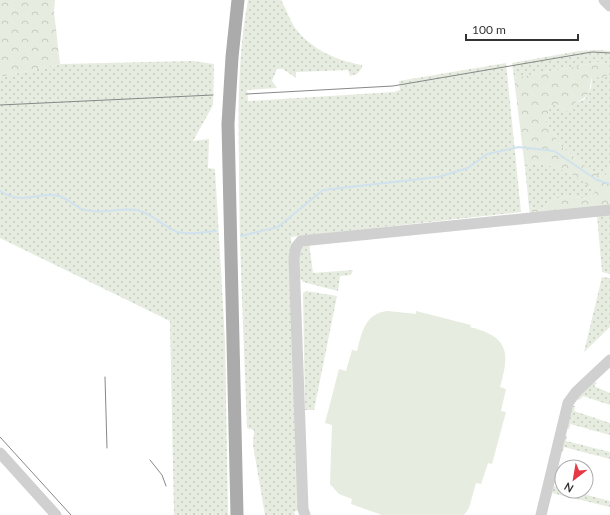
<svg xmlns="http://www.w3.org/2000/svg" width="610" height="515" font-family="Lato,sans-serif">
<defs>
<pattern id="grass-dots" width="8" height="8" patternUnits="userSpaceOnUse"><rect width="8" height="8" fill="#e6ecdf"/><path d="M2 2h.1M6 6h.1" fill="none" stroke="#c6cbc0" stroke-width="1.8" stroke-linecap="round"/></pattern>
<pattern id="forest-crowns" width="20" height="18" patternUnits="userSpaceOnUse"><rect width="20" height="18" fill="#e6ecdf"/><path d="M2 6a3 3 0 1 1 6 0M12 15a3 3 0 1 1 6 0" fill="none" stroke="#c6cbc0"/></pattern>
</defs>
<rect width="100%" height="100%" fill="#fff"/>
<!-- grass -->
<path fill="url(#grass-dots)" d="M248 0H281C286 9 290 20 295 28 311 49 337 61 362 65V68L357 74 350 76 348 70 296 72V78L283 69H277L272 81 277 88 247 90 248 101 394 92 400 90 399 81 506 63 521 212 291 237 300 509 294 512 295 515H265L253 445 254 430 247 428C244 340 239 252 239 164 238 109 238 54 248 0Z
M600 50 610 51V165L605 177H601L580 162 561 146 546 122 550 106 556 104 569 113 575 103 585 99 591 88 592 77H605L609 72V67L607 64 600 62 514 78 512 63 579 51Z
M193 61 214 64 213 105 193 141 209 139 208 168 215 169 225 341 228 515H174L170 321 0 238V77L60 64Z
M534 162C555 166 582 175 595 193L587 199C577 197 564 195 554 200 542 206 548 213 529 207L525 168Z
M597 215H610V274L602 272Z
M309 243 313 273 353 270 351 275 340 276 338 291 303 282 300 278 299 250Z
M602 277 610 278V327L584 352Z
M306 291 337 296 314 410H305L303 293Z
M593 381 597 383 594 386 610 393V405L583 396 579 400 575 399Z
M571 405 575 406 574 411 610 423V435L570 424 569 429 565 428Z
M563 435 567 436 566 441 610 452V459L564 447 563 452 559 451Z
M551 480 555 481 554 486 562 488V491H572L610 501V507L552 493 551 498 547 497Z"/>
<!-- forest -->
<path fill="url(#forest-crowns)" d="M0 0H55L54 11 60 64 0 77Z
M600 62 607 64 609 67V72L605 78 592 77C588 93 592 95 575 103L574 109 569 113 556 104 550 106 546 122 561 146 580 162 601 177H605L610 165V206L530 214 529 207C548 213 542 206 554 200 564 195 577 197 586 199L595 193C581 175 555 166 534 162L525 168 514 78Z"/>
<!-- pitch -->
<path fill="#e6ecdf" d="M388 311 416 314V311L471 325 470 327C509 337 510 352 500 387L506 389 501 411 506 412 492 464 488 463 481 484 476 483 469 508 464 515H382L351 504 352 499 339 494 330 484 332 425 325 423 339 369 346 371 352 350 357 351C362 332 365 313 388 311Z"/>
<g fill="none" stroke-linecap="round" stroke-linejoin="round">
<!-- stream -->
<path stroke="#cfe2ee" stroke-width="2" d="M0 191C23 206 37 191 59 196 70 199 75 208 85 210 103 215 123 206 140 211 154 215 164 227 177 232 189 235 204 232 216 231
M241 236 278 227 323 190 438 177 468 168 487 154 519 147 554 151 597 180 610 184"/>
<!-- minor -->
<path stroke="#d0d0d0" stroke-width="11" d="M604 0 610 6
M0 453 56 515
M305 515 303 509 294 258 296 247 301 241 610 210
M541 515 568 403 576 392 610 360"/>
<!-- major -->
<path stroke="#ababab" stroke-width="13" d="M237 515 228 124 232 57 238 0"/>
<!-- tram -->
<path stroke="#888" stroke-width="1" d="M247 94 393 86 592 52 610 53
M0 105 213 95
M105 377 107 448
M0 437 71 515
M150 460 162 475 166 486"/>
</g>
<!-- north arrow -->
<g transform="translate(574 479) rotate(211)"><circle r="19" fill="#ffffff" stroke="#adadad"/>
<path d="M0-3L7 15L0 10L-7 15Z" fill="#e63946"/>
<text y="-6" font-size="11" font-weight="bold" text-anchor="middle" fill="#333333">N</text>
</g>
<!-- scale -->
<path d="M466 34v6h112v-6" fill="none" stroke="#333333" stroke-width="2"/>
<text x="472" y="34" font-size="12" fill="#333333" stroke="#ffffff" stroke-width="3" paint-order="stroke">100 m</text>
</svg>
